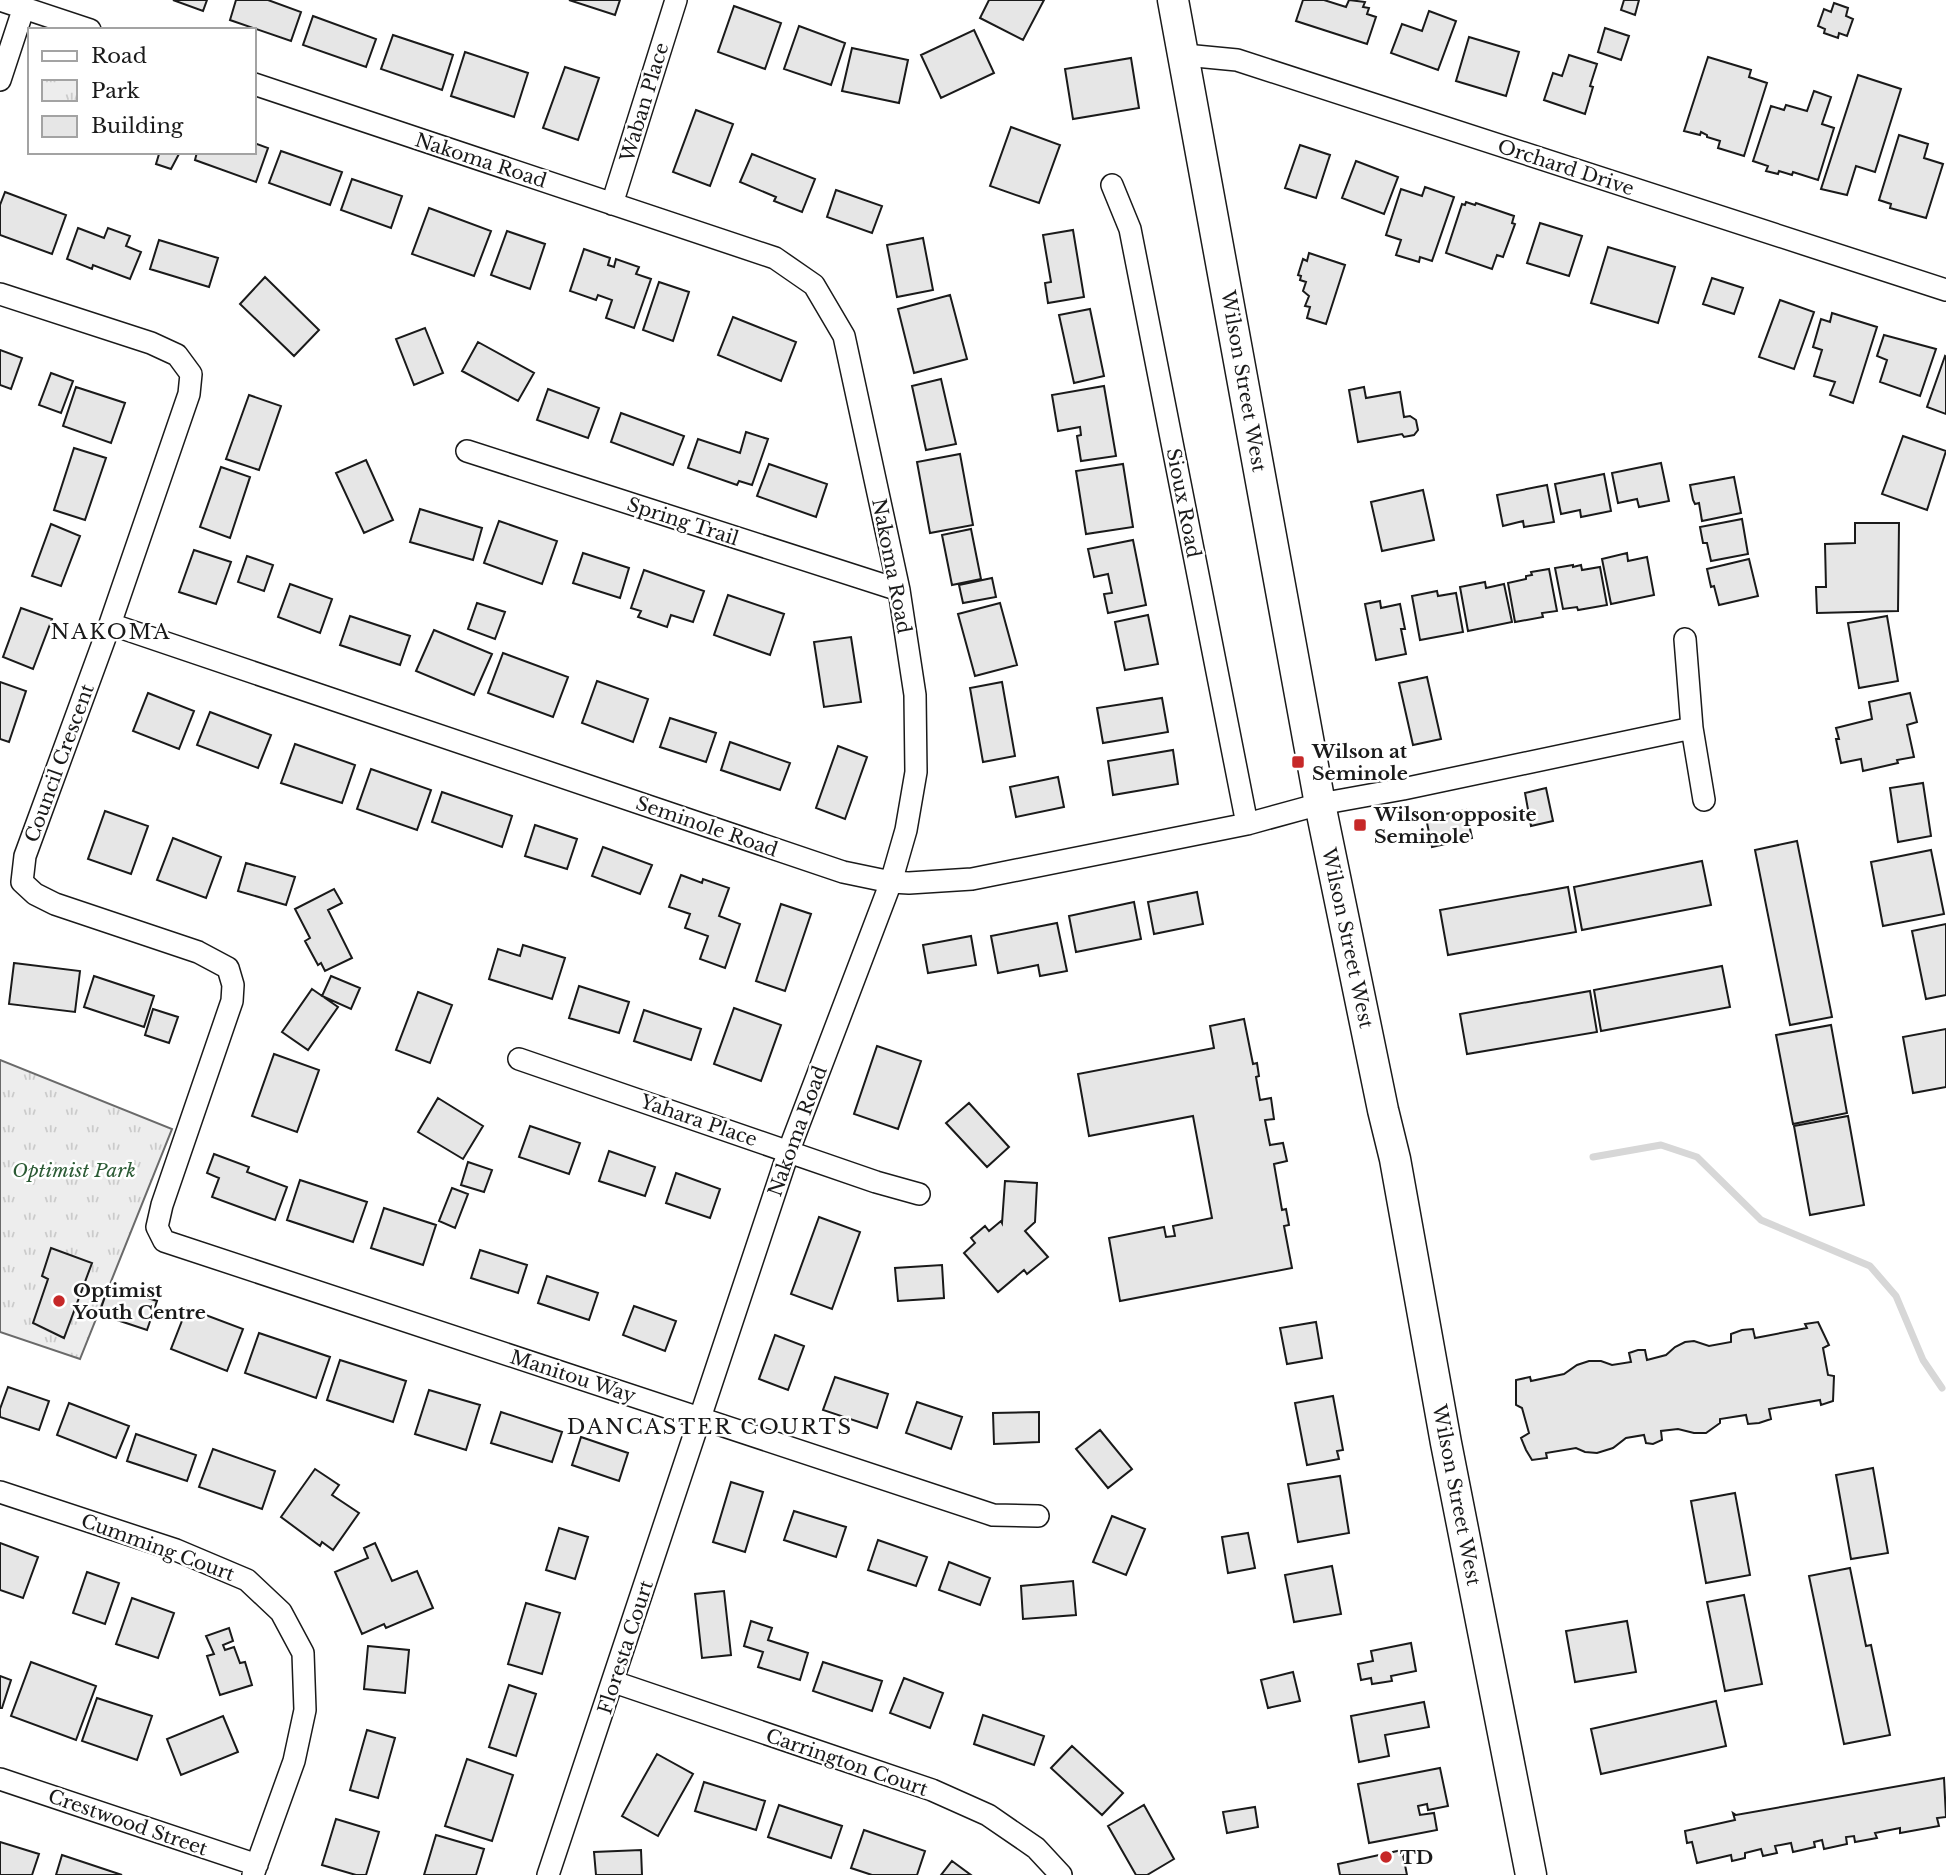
<svg xmlns="http://www.w3.org/2000/svg" width="1946" height="1875" font-family="'Libre Baskerville',serif">
<defs>
<pattern id="park-tufts" width="24" height="20" patternUnits="userSpaceOnUse" patternTransform="scale(1.75)"><rect width="24" height="20" fill="#ededed"/><path d="M3 7l-1-3M5 7V3M7 7l1-3M15 17l-1-3M17 17v-4M19 17l1-3" fill="none" stroke="#cbcbcb"/></pattern>
</defs>
<rect width="100%" height="100%" fill="#fff"/>
<!-- park -->
<path fill="url(#park-tufts)" stroke="#6a6a6a" stroke-width="2" d="M0 1060 172 1129 80 1359 0 1332Z"/>
<g fill="none" stroke-linecap="round" stroke-linejoin="round">
<!-- stream -->
<path stroke="#d7d7d7" stroke-width="7" d="M1593 1157 1661 1145 1697 1157 1761 1220 1870 1266 1896 1296 1923 1360 1942 1388"/>
</g>
<!-- building -->
<path fill="#e6e6e6" stroke="#1a1a1a" stroke-width="2" d="M173 0H207L203 11Z
M236 0H268L301 12 291 41 230 20Z
M569 0H620L615 15Z
M989 0H1044L1023 40 980 18Z
M1303 0H1324L1346 7 1349 0 1365 2 1363 7 1369 8 1367 14 1376 17 1367 44 1296 21Z
M1624 0H1639L1635 15 1621 10Z
M1834 3 1848 8 1846 16 1853 19 1847 36 1839 33 1838 38 1824 33 1825 29 1818 26 1824 9 1831 12Z
M734 6 781 23 765 69 718 52Z
M1429 11 1456 21 1438 70 1391 53 1402 24 1422 31Z
M313 16 376 39 366 67 303 45Z
M799 26 845 43 831 85 784 69Z
M1605 28 1629 36 1621 60 1598 52Z
M974 30 994 73 941 98 921 55Z
M393 35 453 55 442 90 381 69Z
M1469 37 1519 52 1506 96 1456 81Z
M852 48 908 60 899 103 842 91Z
M465 52 528 73 514 117 451 96Z
M1569 55 1597 64 1590 86 1593 87 1585 114 1544 100 1553 73 1562 76Z
M1708 57 1751 70 1749 77 1767 83 1744 156 1718 148 1720 141 1707 137V135L1701 132 1700 135 1684 131Z
M1131 58 1139 108 1073 119 1065 69Z
M565 67 599 78 578 140 543 128Z
M1858 75 1901 89 1875 172 1856 166 1847 195 1821 189Z
M1814 91 1831 97 1822 124 1834 128 1818 180 1793 172 1792 175 1779 171 1778 174 1766 171 1768 166 1753 161 1771 106 1784 110 1786 105 1807 111Z
M696 110 733 124 710 186 673 172Z
M1011 127 1060 145 1039 203 990 186Z
M1899 135 1928 144 1924 158 1943 164 1926 218 1890 208 1891 204 1879 200Z
M254 143 268 148 256 182 195 160 197 152H254Z
M1300 145 1330 155 1316 198 1285 188Z
M281 151 342 172 330 205 269 183Z
M157 152H180L171 169 156 164 159 154Z
M752 154 815 179 802 212 774 201 776 197 740 182Z
M1356 161 1398 177 1384 214 1342 198Z
M352 179 402 196 391 228 341 210Z
M1425 187 1454 197 1432 261 1420 257 1419 262 1396 255 1401 240 1386 235 1401 189 1422 196Z
M836 190 882 206 872 233 827 217Z
M5 192 66 215 52 254 0 235V205Z
M1466 202 1475 205 1476 203 1514 216 1512 223 1515 224 1503 257 1497 255 1492 269 1446 253 1462 204 1465 205Z
M429 208 491 231 474 276 412 254Z
M1540 223 1582 236 1569 276 1527 263Z
M78 228 104 238 108 228 130 236 126 246 141 252 130 279 93 265 92 269 67 259Z
M1073 230 1084 297 1048 303 1045 283 1051 282 1043 235Z
M507 231 545 244 530 289 491 275Z
M923 238 933 290 897 297 887 245Z
M159 240 218 258 209 287 150 269Z
M1608 247 1675 267 1658 323 1591 303Z
M584 249 610 258 608 265 614 267 616 259 639 267 636 274 651 279 634 328 606 318 612 300 598 295 596 300 570 291Z
M1309 253 1345 265 1326 324 1307 318 1310 307 1305 306 1309 296 1303 291 1306 282 1300 280 1301 276 1298 275 1303 259 1307 261Z
M265 277 319 330 294 356 240 304Z
M1712 278 1743 288 1734 314 1703 304Z
M659 282 689 292 673 341 643 330Z
M950 295 967 359 914 373 898 309Z
M1780 300 1814 312 1794 369 1759 357Z
M1090 309 1104 376 1074 383 1059 315Z
M1832 313 1877 327 1853 403 1830 395 1835 382 1814 376 1822 350 1813 347 1821 319 1830 322Z
M733 317 796 342 781 381 718 355Z
M425 328 443 373 414 385 396 339Z
M1884 335 1936 349 1920 396 1880 382 1887 360 1877 356Z
M478 342 534 373 518 401 462 371Z
M0 350 22 358 11 389 0 385Z
M1945 356 1946 357V414L1927 407Z
M51 373 73 381 61 413 39 405Z
M941 379 956 444 926 450 912 386Z
M1104 386 1116 456 1081 461 1077 436 1081 435 1080 427 1058 431 1052 395Z
M76 387 125 403 111 443 63 426Z
M1364 387 1366 398 1400 392 1404 417 1410 416 1416 420 1418 430 1414 435 1404 437 1402 434 1358 442 1349 390Z
M548 389 599 408 588 438 537 420Z
M249 395 281 406 259 470 226 459Z
M621 413 684 436 673 465 611 442Z
M746 432 768 439 752 485 739 481 737 485 688 468 698 439 740 453Z
M1903 436 1946 451 1927 510 1882 494Z
M74 448 106 458 85 520 54 510Z
M960 454 973 525 930 533 917 462Z
M366 460 393 520 364 533 336 473Z
M1661 463 1669 501 1639 507 1637 499 1618 503 1612 473Z
M769 464 827 484 816 517 757 496Z
M1123 464 1133 527 1086 534 1076 471Z
M221 467 250 477 230 538 200 527Z
M1604 474 1611 511 1581 517 1580 510 1561 514 1555 484Z
M1734 477 1741 513 1702 521 1699 503 1695 504 1693 500 1690 485Z
M1547 485 1554 522 1524 527 1523 521 1503 526 1497 495Z
M1423 490 1434 540 1382 551 1371 502Z
M420 509 482 528 473 560 410 542Z
M1742 519 1748 554 1711 561 1707 543H1703L1700 527Z
M499 521 557 541 542 584 484 563Z
M1855 523H1899L1898 611 1817 613 1816 587H1826L1825 544 1855 543Z
M51 524 80 536 61 586 32 576Z
M971 529 981 579 952 585 942 535Z
M1133 540 1146 605 1108 613 1104 594 1112 593 1108 574 1094 577 1088 549Z
M194 550 231 562 216 604 179 592Z
M583 553 629 568 620 598 573 583Z
M1627 553 1628 561 1647 557 1654 595 1611 604 1602 559Z
M247 556 273 565 264 591 238 582Z
M1749 559 1758 596 1719 605 1714 586 1711 587 1707 569Z
M1573 565V567L1581 565 1582 570 1600 567 1607 605 1578 610 1577 607 1563 609 1555 568Z
M1549 569 1557 611 1542 613 1543 617 1515 622 1508 583 1526 579V576L1532 575 1531 572Z
M644 570 704 591 693 622 671 615 667 627 638 617 641 611 631 608Z
M992 578 996 597 963 603 959 585Z
M1485 582 1486 588 1504 584 1512 622 1468 631 1460 587Z
M290 584 332 599 320 633 278 617Z
M1437 591 1438 596 1456 593 1463 632 1420 640 1412 596Z
M728 595 784 614 770 655 714 635Z
M1380 601 1381 608 1400 604 1405 629H1401L1406 654 1376 660 1365 604Z
M477 603 505 612 495 639 468 629Z
M1000 603 1017 665 975 676 958 614Z
M21 608 52 619 33 669 3 657Z
M1148 615 1158 664 1125 670 1115 622Z
M350 616 410 636 400 665 340 645Z
M1887 616 1898 681 1859 688 1848 623Z
M434 630 492 654 474 695 416 671Z
M851 637 861 702 824 707 814 642Z
M503 653 568 677 553 717 488 693Z
M1427 677 1441 739 1413 745 1399 683Z
M597 681 648 699 633 742 582 723Z
M0 682 26 691 9 742 0 739Z
M1002 682 1015 756 983 762 970 688Z
M148 693 194 711 179 749 133 731Z
M1910 693 1917 722 1907 725 1914 757 1897 760 1898 763 1863 771 1861 759 1841 763 1836 739H1839L1836 728 1872 719 1869 702Z
M1162 698 1168 732 1103 743 1097 708Z
M210 712 271 735 258 768 197 745Z
M670 718 716 733 706 762 660 747Z
M730 742 790 763 780 790 721 770Z
M295 744 355 765 342 803 281 783Z
M838 746 867 757 845 819 816 808Z
M1173 750 1178 784 1113 795 1108 761Z
M371 769 431 790 417 830 357 809Z
M1058 777 1064 807 1016 817 1010 787Z
M1923 783 1931 836 1898 842 1890 788Z
M1546 788 1553 821 1531 826 1525 793Z
M442 792 512 816 502 847 432 822Z
M1466 810 1472 838 1432 847 1426 818Z
M105 811 148 826 131 874 88 859Z
M535 825 577 839 567 869 525 856Z
M173 838 221 857 206 898 157 880Z
M1797 841 1832 1017 1790 1025 1755 850Z
M603 847 652 865 640 894 592 876Z
M1931 850 1944 914 1883 926 1871 862Z
M1702 861 1711 905 1582 930 1574 887Z
M246 863 295 877 286 905 238 891Z
M681 875 702 883 703 879 729 888 719 916 740 924 725 968 700 959 708 936 685 928 690 914 669 907Z
M1568 887 1576 932 1448 955 1440 910Z
M334 889 342 903 328 910 352 958 325 971 321 963 318 965 305 941 310 938 295 909Z
M1197 892 1203 924 1154 934 1148 902Z
M1134 902 1141 939 1076 952 1069 916Z
M781 904 811 914 785 991 756 981Z
M1057 923 1067 971 1040 976 1038 965 998 973 991 936Z
M1946 924V995L1926 999 1912 931Z
M971 936 976 965 928 973 923 945Z
M523 945 565 958 552 999 489 979 498 949 520 956Z
M14 963 80 971 75 1012 9 1004Z
M1722 966 1730 1007 1601 1031 1594 990Z
M94 976 154 996 144 1027 84 1007Z
M331 976 360 988 351 1009 322 996Z
M579 986 629 1002 619 1033 569 1018Z
M312 989 338 1007 308 1050 282 1032Z
M1590 991 1597 1032 1467 1054 1460 1014Z
M418 992 452 1005 430 1063 396 1050Z
M734 1008 781 1025 761 1081 714 1064Z
M153 1009 178 1017 169 1043 145 1035Z
M644 1010 701 1029 691 1060 634 1041Z
M1244 1019 1253 1064 1257 1063 1259 1076 1256 1077 1260 1100 1271 1098 1274 1119 1265 1120 1270 1145 1283 1143 1287 1161 1274 1164 1282 1210 1286 1209 1289 1225 1284 1226 1292 1268 1120 1301 1109 1238 1164 1227 1166 1237 1175 1236 1173 1226 1212 1218 1193 1116 1089 1136 1078 1074 1214 1048 1210 1026Z
M1831 1025 1847 1113 1793 1124 1776 1035Z
M1946 1029V1087L1913 1093 1903 1037Z
M877 1046 921 1061 898 1129 854 1114Z
M274 1054 319 1070 297 1132 252 1116Z
M438 1098 483 1126 463 1159 418 1132Z
M969 1103 1009 1147 987 1167 946 1123Z
M1848 1116 1864 1205 1810 1215 1794 1126Z
M530 1126 580 1143 569 1174 519 1157Z
M609 1151 655 1167 645 1196 599 1181Z
M214 1154 249 1167 247 1172 287 1187 275 1220 212 1197 219 1178 207 1173Z
M468 1162 492 1170 484 1192 461 1185Z
M676 1173 720 1189 710 1218 666 1203Z
M300 1180 367 1202 353 1242 287 1220Z
M1005 1181 1037 1183 1035 1222 1025 1231 1048 1257 1027 1274 1024 1270 998 1292 964 1253 975 1243 971 1238 985 1226 989 1231 1001 1221 1002 1223Z
M452 1188 468 1194 455 1228 439 1221Z
M384 1208 436 1225 423 1265 371 1248Z
M819 1217 860 1232 832 1309 791 1294Z
M51 1248 92 1263 64 1338 33 1323 48 1279 42 1276Z
M480 1250 527 1265 518 1293 471 1278Z
M942 1265 944 1298 898 1301 895 1268Z
M547 1276 598 1293 589 1320 538 1303Z
M109 1285 157 1301 147 1330 99 1314Z
M634 1306 676 1321 665 1351 623 1335Z
M187 1308 243 1329 227 1371 171 1349Z
M1316 1322 1322 1358 1287 1364 1280 1328Z
M1818 1322 1829 1345 1823 1348 1828 1375 1834 1376 1833 1401 1821 1405 1820 1400 1769 1409 1771 1419 1759 1423 1748 1424 1746 1415 1720 1419V1423L1706 1433H1694L1678 1429 1661 1431 1662 1440 1653 1444 1646 1443 1644 1435 1626 1438 1613 1448 1597 1453 1585 1452 1576 1448 1546 1453 1547 1458 1532 1460 1526 1450 1521 1438 1529 1433 1522 1408 1516 1405V1380L1530 1377 1531 1381 1564 1374 1577 1365 1589 1361H1601L1612 1365 1631 1362 1629 1353 1638 1350H1645L1647 1360 1666 1355 1675 1347 1685 1342 1694 1341 1709 1346 1731 1342V1334L1742 1330 1753 1329 1755 1338 1807 1328 1805 1324Z
M259 1333 330 1357 316 1398 245 1373Z
M775 1335 804 1346 788 1390 759 1379Z
M340 1360 406 1381 393 1422 327 1400Z
M835 1377 888 1394 877 1428 823 1410Z
M8 1387 49 1401 39 1430 0 1417V1409Z
M429 1390 480 1405 466 1450 415 1434Z
M1333 1396 1343 1450 1337 1451 1339 1459 1307 1465 1295 1403Z
M917 1402 962 1417 951 1449 906 1433Z
M69 1403 129 1426 116 1458 57 1435Z
M501 1412 562 1432 552 1462 491 1443Z
M1039 1412V1442L994 1444 993 1413Z
M1100 1430 1132 1469 1108 1488 1076 1449Z
M136 1434 196 1455 187 1481 127 1461Z
M581 1437 628 1453 619 1481 572 1465Z
M213 1449 275 1471 262 1509 199 1487Z
M1873 1468 1888 1553 1851 1559 1836 1475Z
M315 1469 339 1485 332 1495 359 1513 333 1550 322 1542 320 1546 281 1517Z
M1340 1476 1349 1533 1298 1542 1288 1484Z
M731 1482 763 1492 745 1552 713 1542Z
M1735 1493 1750 1575 1706 1583 1691 1501Z
M794 1511 846 1527 836 1557 784 1540Z
M1112 1516 1145 1529 1126 1575 1093 1562Z
M559 1528 588 1537 575 1579 546 1570Z
M1248 1533 1255 1568 1228 1573 1222 1537Z
M878 1540 927 1557 916 1586 868 1570Z
M0 1543 38 1557 23 1598 0 1590Z
M375 1543 392 1581 417 1571 433 1608 386 1628 384 1624 362 1634 335 1572 368 1558 364 1548Z
M949 1562 990 1578 980 1605 939 1590Z
M1332 1566 1341 1614 1294 1622 1285 1575Z
M1850 1568 1866 1646 1871 1645 1890 1735 1844 1744 1809 1576Z
M87 1572 119 1583 105 1624 73 1613Z
M1073 1581 1076 1615 1023 1619 1021 1586Z
M724 1591 731 1655 702 1658 695 1594Z
M1744 1595 1762 1684 1725 1691 1707 1602Z
M132 1598 174 1613 158 1658 116 1644Z
M526 1603 560 1613 542 1674 508 1664Z
M751 1621 772 1628 768 1640 808 1653 800 1680 758 1667 763 1652 744 1646Z
M1627 1621 1636 1672 1575 1682 1566 1631Z
M229 1628 233 1641 223 1645 225 1650 234 1647 240 1663 245 1662 252 1685 220 1695 207 1656 214 1654 206 1636Z
M1411 1643 1416 1671 1391 1676 1392 1681 1372 1684 1371 1678 1361 1680 1358 1664 1373 1661 1371 1651Z
M368 1646 409 1650 405 1693 364 1689Z
M31 1662 96 1686 76 1740 11 1716Z
M823 1662 882 1681 872 1711 813 1691Z
M1293 1672 1300 1701 1268 1708 1261 1680Z
M0 1676 11 1680 2 1708H0Z
M904 1678 943 1693 930 1728 890 1713Z
M509 1685 536 1694 516 1756 489 1747Z
M97 1698 152 1716 137 1760 82 1741Z
M1716 1701 1726 1746 1601 1774 1591 1729Z
M1424 1702 1429 1727 1385 1735 1389 1756 1359 1762 1351 1716Z
M983 1715 1044 1736 1034 1765 974 1744Z
M223 1716 238 1752 181 1775 167 1739Z
M367 1730 395 1738 378 1798 350 1790Z
M1072 1746 1123 1793 1102 1815 1051 1768Z
M657 1754 693 1774 658 1836 622 1816Z
M467 1759 513 1775 492 1841 445 1826Z
M1440 1768 1448 1806 1428 1810 1427 1804 1418 1806 1420 1815 1434 1813 1437 1830 1369 1843 1358 1784Z
M1944 1778 1946 1817 1937 1818 1939 1826 1900 1833V1828L1875 1833 1877 1838 1855 1842 1854 1836 1846 1837 1847 1844 1824 1849 1822 1840 1814 1842 1815 1847 1793 1852 1791 1843 1775 1846 1777 1853 1763 1856 1761 1849 1745 1853V1858L1732 1861 1731 1855 1697 1863 1692 1842 1687 1843 1685 1831 1735 1820 1733 1813 1736 1815Z
M704 1782 765 1801 756 1830 695 1811Z
M779 1805 842 1826 831 1858 768 1837Z
M1144 1805 1174 1859 1147 1875H1136L1108 1826Z
M1255 1807 1258 1827 1227 1833 1223 1812Z
M336 1819 379 1832 366 1875H356L322 1865Z
M864 1830 925 1851 917 1875H872L851 1868Z
M436 1835 484 1849 476 1875H424Z
M0 1842 39 1854 32 1875H0Z
M641 1850 642 1875H596L594 1852Z
M1402 1850 1407 1875H1340L1338 1864Z
M62 1855 122 1875H56Z
M952 1861 971 1875H941Z"/>
<g fill="none" stroke-linecap="round" stroke-linejoin="round">
<!-- street casing -->
<g stroke="#1a1a1a" stroke-width="24">
<path id="street" d="M0 0 90 30
M1185 55 1237 60 1946 290
M0 80 24 7
M254 84 775 258 814 285 844 336 899 590 915 695 916 772 906 830 891 882 789 1150 548 1875
M1112 185 1130 229 1247 824
M612 204 676 0
M0 294 151 343 177 355 191 374 189 394 110 624 25 856 22 882 35 894 55 904 198 952 228 968 233 985 232 1001 162 1205 157 1227 164 1241 993 1515 1038 1516
M467 451 899 590
M110 624 843 872 891 882 909 883 972 879 1247 824 1320 804 1403 789 1692 728 1685 639
M1692 728 1704 800
M519 1059 876 1182 919 1194
M0 1492 176 1550 247 1580 281 1612 303 1653 305 1710 294 1761 253 1875
M614 1682 932 1790 988 1815 1036 1848 1061 1875
M0 1779 257 1865"/>
</g>
<!-- secondary casing -->
<g stroke="#1a1a1a" stroke-width="33">
<path id="secondary" d="M1173 0 1320 804 1383 1110 1395 1159 1446 1443 1531 1875"/>
</g>
<!-- street -->
<use href="#street" stroke="#fff" stroke-width="21"/>
<!-- secondary -->
<use href="#secondary" stroke="#fff" stroke-width="30"/>
</g>
<!-- markers -->
<g fill="#c62828" stroke="#fff" stroke-width="2.5">
<rect x="1291" y="755" width="14" height="14" rx="3.5"/>
<rect x="1353" y="818" width="14" height="14" rx="3.5"/>
<circle cx="59" cy="1301" r="7"/>
<circle cx="1386" cy="1857" r="7"/>
</g>
<g text-anchor="middle" stroke-width="5" stroke-linejoin="round" paint-order="stroke">
<!-- street labels -->
<g font-size="19" fill="#1a1a1a" stroke="#fff">
<text transform="translate(644 102) rotate(-73)" y="7">Waban Place</text>
<text transform="translate(481 160) rotate(18)" y="7">Nakoma Road</text>
<text transform="translate(1566 167) rotate(18)" y="7">Orchard Drive</text>
<text transform="translate(1244 381) rotate(80)" y="7">Wilson Street West</text>
<text transform="translate(1184 503) rotate(79)" y="7">Sioux Road</text>
<text transform="translate(683 521) rotate(18)" y="7">Spring Trail</text>
<text transform="translate(892 566) rotate(79)" y="7">Nakoma Road</text>
<text transform="translate(59 763) rotate(-70)" y="7">Council Crescent</text>
<text transform="translate(707 826) rotate(19)" y="7">Seminole Road</text>
<text transform="translate(1348 938) rotate(78)" y="7">Wilson Street West</text>
<text transform="translate(699 1120) rotate(19)" y="7">Yahara Place</text>
<text transform="translate(797 1131) rotate(-70)" y="7">Nakoma Road</text>
<text transform="translate(573 1376) rotate(18)" y="7">Manitou Way</text>
<text transform="translate(1457 1495) rotate(79)" y="7">Wilson Street West</text>
<text transform="translate(158 1547) rotate(20)" y="7">Cumming Court</text>
<text transform="translate(625 1647) rotate(-72)" y="7">Floresta Court</text>
<text transform="translate(847 1762) rotate(19)" y="7">Carrington Court</text>
<text transform="translate(128 1822) rotate(19)" y="7">Crestwood Street</text>
</g>
<!-- poi labels -->
<g font-size="19" font-weight="bold" fill="#1a1a1a" stroke="#fff" text-anchor="start">
<text x="1312" y="758">Wilson at<tspan x="1312" dy="22">Seminole</tspan></text>
<text x="1374" y="821">Wilson opposite<tspan x="1374" dy="22">Seminole</tspan></text>
<text x="73" y="1297">Optimist<tspan x="73" dy="22">Youth Centre</tspan></text>
<text x="1400" y="1864">TD</text>
</g>
<!-- park labels -->
<g font-size="19" font-style="italic" fill="#2b5a34" stroke="#fff">
<text x="74" y="1177">Optimist Park</text>
</g>
<!-- neighbourhood labels -->
<g font-size="21" letter-spacing="2" fill="#1a1a1a" stroke="#fff">
<text x="111" y="639">NAKOMA</text>
<text x="710" y="1434">DANCASTER COURTS</text>
</g>
</g>
<!-- legend -->
<rect x="28" y="28" width="228" height="126" fill="#ffffff" stroke="#a3a3a3" stroke-width="2"/>
<rect x="42" y="51" width="35" height="10" fill="#ffffff" stroke="#a3a3a3" stroke-width="2"/>
<text x="91" y="63" font-size="21" fill="#1a1a1a">Road</text>
<rect x="42" y="80" width="35" height="21" fill="url(#park-tufts)" stroke="#a3a3a3" stroke-width="2"/>
<text x="91" y="98" font-size="21" fill="#1a1a1a">Park</text>
<rect x="42" y="116" width="35" height="21" fill="#e6e6e6" stroke="#a3a3a3" stroke-width="2"/>
<text x="91" y="133" font-size="21" fill="#1a1a1a">Building</text>
</svg>
